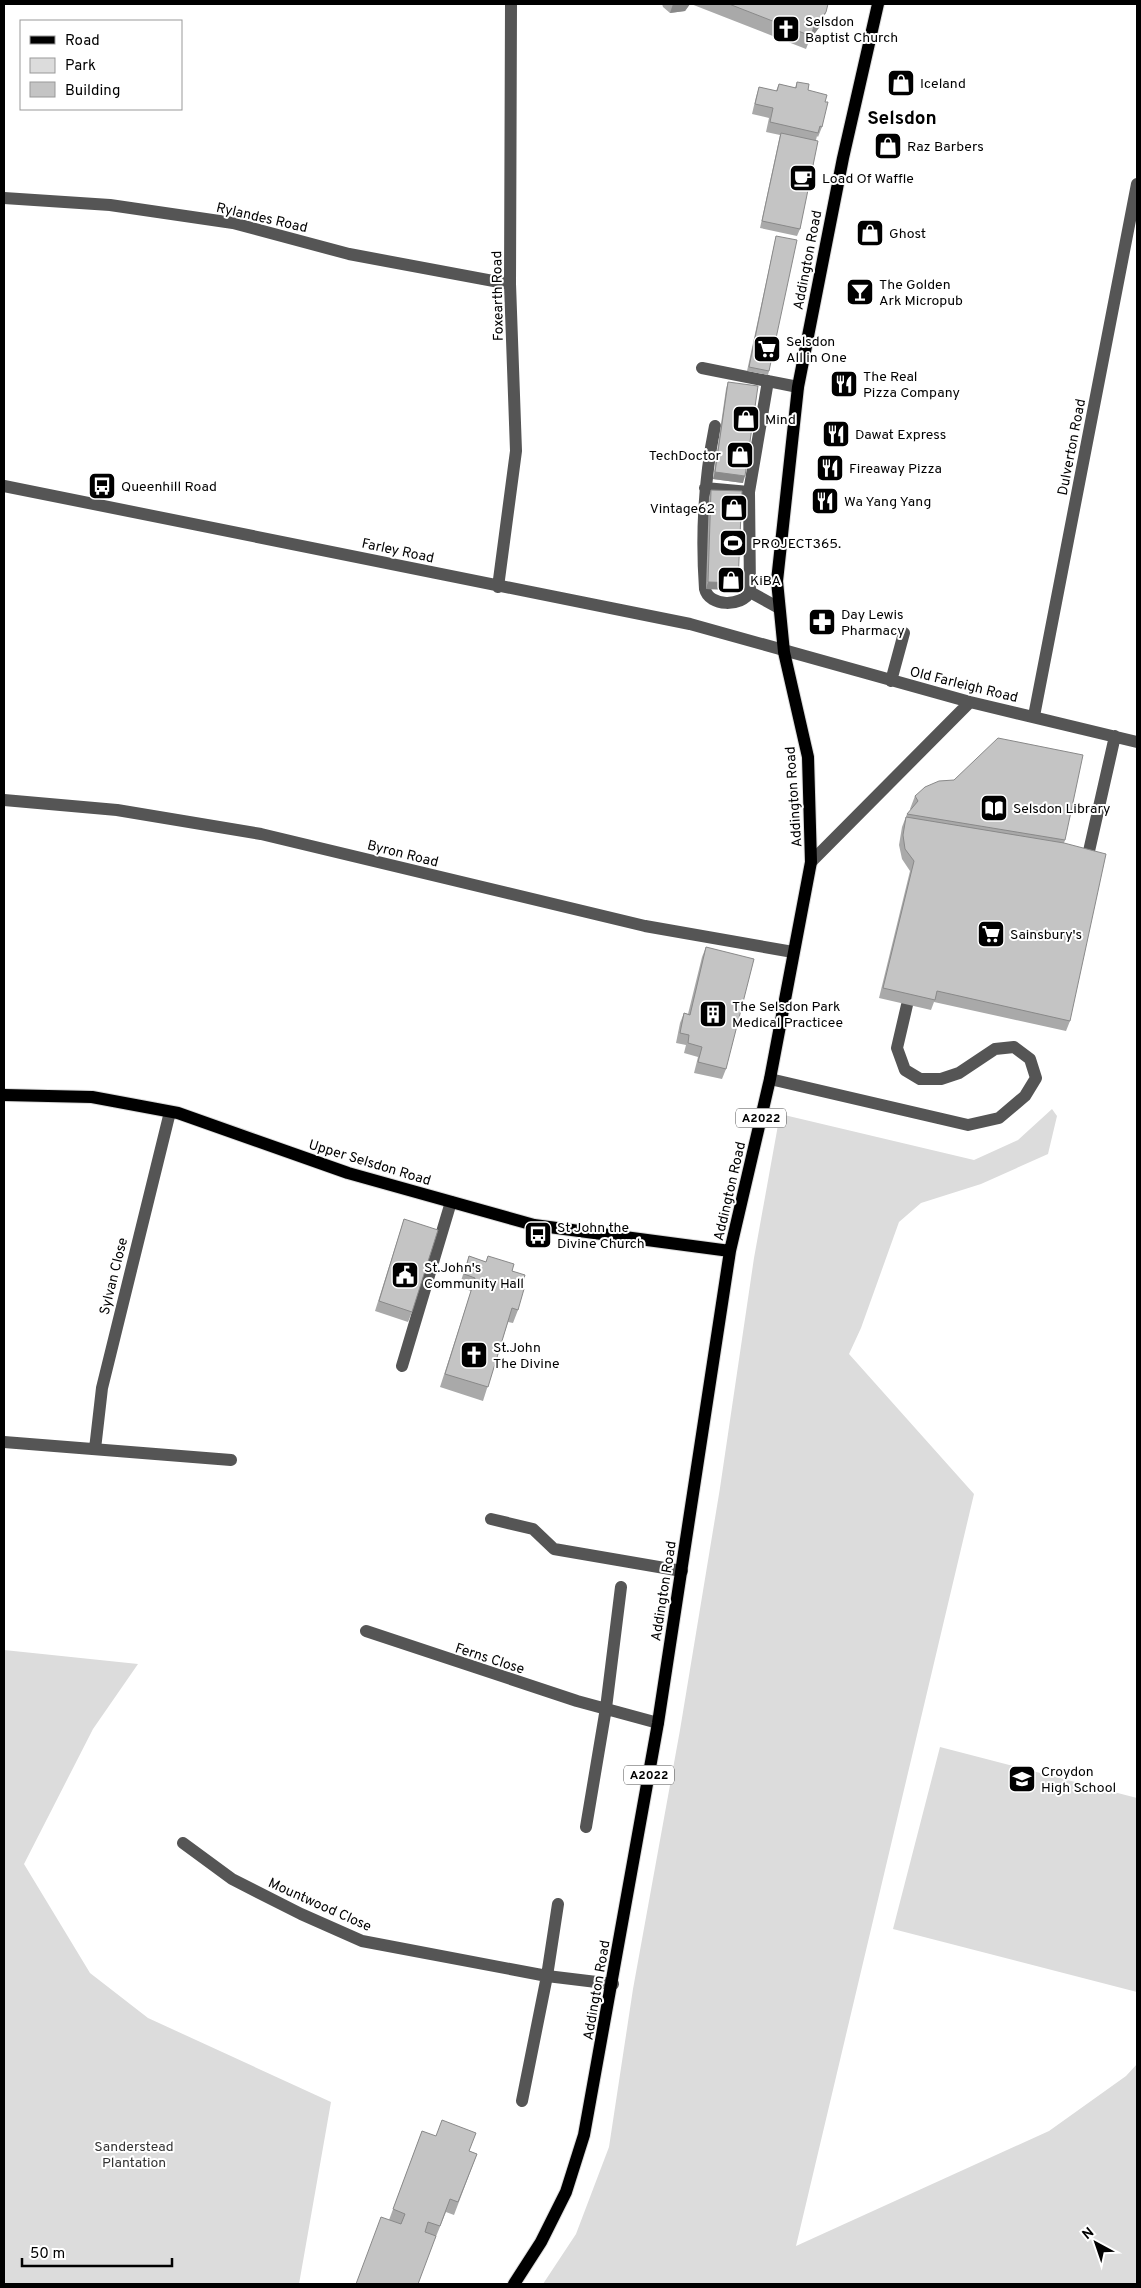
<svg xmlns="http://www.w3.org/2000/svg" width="1141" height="2288" font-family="Overpass,sans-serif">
<rect width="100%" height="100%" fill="#fff"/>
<!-- green -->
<path fill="#dcdcdc" d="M1052 1109 1057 1116 1048 1154 981 1184 921 1203 899 1222 861 1328 849 1354 974 1494 796 2246 1049 2131 1126 2076 1137 2064V2284H543L576 2234 609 2147 633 1989 680 1730 720 1488 754 1258 780 1114 974 1160 1018 1140Z
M4 1650 138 1664 93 1729 24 1864 90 1973 148 2018 331 2102 299 2284H4Z
M940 1747 1137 1798V1992L893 1929Z"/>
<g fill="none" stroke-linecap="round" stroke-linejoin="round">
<!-- major casing -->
<g stroke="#dbdbdb" stroke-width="14">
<path id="major" d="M4 1095 92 1097 178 1113 348 1173 534 1225 730 1251
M514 2284 541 2242 566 2192 584 2135 658 1723 730 1251 770 1079 811 862 808 757 784 652 777 581 798 387 843 158 878 4"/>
</g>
<!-- minor -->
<path stroke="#555" stroke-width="12" d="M4 198 110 205 233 223 349 254 510 284
M702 368 798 387
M715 426C704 480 701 533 705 589 709 607 742 607 750 592L749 492 768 381
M4 486 690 624 970 702 1137 742
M705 488 749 492
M498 587 516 451 510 284 511 4
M750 592 779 608
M891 681 904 633
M1034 716 1137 184
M4 800 117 810 261 834 645 926 793 952
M1087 860 1115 736
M811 862 970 702
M770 1079 968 1125 999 1118 1025 1096 1036 1078 1030 1059 1014 1047 995 1049 959 1073 941 1079H920L905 1070 897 1048 907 1005
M402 1366 451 1202
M4 1442 231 1460
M95 1449 102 1388 170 1112
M491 1519 533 1529 554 1549 682 1571
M366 1631 577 1701 658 1723
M586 1827 606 1708 621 1587
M183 1843 232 1879 301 1914 362 1941 547 1976 613 1984
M522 2101 547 1976 558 1904"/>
<!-- major -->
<use href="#major" stroke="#000" stroke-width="12"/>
</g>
<!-- wall -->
<path fill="#a9a9a9" d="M662 4H690L685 11 670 13 663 7Z
M691 4H828L821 25 815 33 811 36 806 49Z
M797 82 808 90 825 102 822 127 818 137 817 136 816 140 800 229 797 236 760 228 780 135 766 132 769 118 752 114 756 97 759 87 776 91 779 84 795 88Z
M776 236 769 371 768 375 747 371Z
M728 382 743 483 713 479 726 389Z
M711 490 738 583 736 590 706 589 709 497Z
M915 796 1065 840 1064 843 1070 1021 1066 1031 934 1002 931 1010 879 998 910 871 902 859 899 845 902 827 907 814 911 810 910 809Z
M706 947 726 1069 722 1079 694 1073 698 1057 684 1053 686 1045 676 1043 680 1023 684 1013 688 1014 702 957Z
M404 1219 412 1312 408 1322 375 1311Z
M469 1256 512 1271 521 1288 518 1310 513 1323 508 1322 483 1401 440 1387 471 1291 459 1287Z
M422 2131 477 2154 454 2215 446 2212 435 2239 389 2220Z"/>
<!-- shaded-wall -->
<path fill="#898989" d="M673 4H690L685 11 670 13Z
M826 12 821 25 815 33 811 36 815 23Z
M715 472 745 476 743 483 713 479Z
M708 582 738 583 736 590 706 589Z"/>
<!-- building -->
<path fill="#c4c4c4" stroke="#898989" d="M729 4H828L826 12 820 20 815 23 811 36Z
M797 82 809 84 808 90 827 95 825 102H828L822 127 820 126 818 133 770 122 773 108 755 104 759 87 777 91 779 84 796 88Z
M781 133 818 141 800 229 762 221Z
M776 236 797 240 769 371 749 367Z
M728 382 758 386 745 476 715 472Z
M711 490 742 491 738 583 708 582Z
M998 738 1083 755 1065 840 907 814 918 801 915 796 925 787 939 781 954 780Z
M906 817 1064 843 1106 854 1070 1021 937 991 935 1000 883 988 914 861 905 849 903 835Z
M706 947 754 959 726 1069 698 1062 702 1047 688 1043 689 1035 680 1033 684 1013 690 1015Z
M404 1219 438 1230 412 1312 379 1301Z
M469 1256 486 1262 488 1256 514 1264 512 1271 525 1275 521 1288 524 1289 518 1310 512 1308 488 1387 445 1374 475 1278 464 1274Z
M442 2120 476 2133 469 2151 477 2154 458 2202 450 2199 440 2226 428 2222 425 2232 436 2236 418 2284H356L381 2217 401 2224 405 2214 393 2209 422 2131 436 2136Z"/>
<!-- icons -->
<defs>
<g id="church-square" transform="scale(1.4375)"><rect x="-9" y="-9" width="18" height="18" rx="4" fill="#000" stroke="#fff"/><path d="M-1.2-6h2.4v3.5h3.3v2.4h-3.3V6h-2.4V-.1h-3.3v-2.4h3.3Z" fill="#fff"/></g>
<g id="shop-square" transform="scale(1.4375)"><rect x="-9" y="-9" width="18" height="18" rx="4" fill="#000" stroke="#fff"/><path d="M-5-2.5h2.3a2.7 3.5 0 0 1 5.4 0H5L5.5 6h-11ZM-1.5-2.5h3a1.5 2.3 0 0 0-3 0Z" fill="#fff"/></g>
<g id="cafe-square" transform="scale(1.4375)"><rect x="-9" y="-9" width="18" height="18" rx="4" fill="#000" stroke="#fff"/><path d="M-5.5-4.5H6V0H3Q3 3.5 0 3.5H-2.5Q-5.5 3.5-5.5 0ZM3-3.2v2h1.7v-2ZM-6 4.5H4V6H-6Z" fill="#fff"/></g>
<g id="bar-square" transform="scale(1.4375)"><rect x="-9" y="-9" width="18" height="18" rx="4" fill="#000" stroke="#fff"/><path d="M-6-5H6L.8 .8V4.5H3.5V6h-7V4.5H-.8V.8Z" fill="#fff"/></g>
<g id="supermarket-square" transform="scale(1.4375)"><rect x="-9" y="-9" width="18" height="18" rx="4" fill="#000" stroke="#fff"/><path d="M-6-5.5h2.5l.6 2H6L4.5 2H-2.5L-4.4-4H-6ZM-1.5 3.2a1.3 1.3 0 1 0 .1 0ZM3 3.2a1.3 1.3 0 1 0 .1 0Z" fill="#fff"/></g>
<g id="restaurant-square" transform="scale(1.4375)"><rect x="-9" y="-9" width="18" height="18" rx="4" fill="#000" stroke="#fff"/><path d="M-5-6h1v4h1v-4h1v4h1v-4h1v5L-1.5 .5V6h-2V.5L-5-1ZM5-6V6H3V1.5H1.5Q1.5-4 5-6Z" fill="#fff"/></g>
<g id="bus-square" transform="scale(1.4375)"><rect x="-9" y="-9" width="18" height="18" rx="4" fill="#000" stroke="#fff"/><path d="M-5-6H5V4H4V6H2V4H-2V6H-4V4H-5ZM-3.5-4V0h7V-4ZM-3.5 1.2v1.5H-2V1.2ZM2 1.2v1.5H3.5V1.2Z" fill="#fff"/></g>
<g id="stadium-square" transform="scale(1.4375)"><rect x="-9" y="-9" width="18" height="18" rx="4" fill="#000" stroke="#fff"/><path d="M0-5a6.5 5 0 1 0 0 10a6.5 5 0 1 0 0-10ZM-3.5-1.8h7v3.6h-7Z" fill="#fff"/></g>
<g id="pharmacy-square" transform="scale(1.4375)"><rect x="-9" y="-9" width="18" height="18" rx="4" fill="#000" stroke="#fff"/><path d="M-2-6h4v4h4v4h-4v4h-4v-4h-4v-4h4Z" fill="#fff"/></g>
<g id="library-square" transform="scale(1.4375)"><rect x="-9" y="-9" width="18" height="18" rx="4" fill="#000" stroke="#fff"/><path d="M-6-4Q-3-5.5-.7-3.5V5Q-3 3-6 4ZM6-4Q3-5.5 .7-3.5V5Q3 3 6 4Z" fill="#fff"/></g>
<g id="building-square" transform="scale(1.4375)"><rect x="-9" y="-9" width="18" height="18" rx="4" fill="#000" stroke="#fff"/><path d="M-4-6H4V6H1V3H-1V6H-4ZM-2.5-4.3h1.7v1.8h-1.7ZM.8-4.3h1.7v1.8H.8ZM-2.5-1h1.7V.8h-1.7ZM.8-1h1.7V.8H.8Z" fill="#fff"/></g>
<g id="civic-square" transform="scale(1.4375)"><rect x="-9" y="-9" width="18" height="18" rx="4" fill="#000" stroke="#fff"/><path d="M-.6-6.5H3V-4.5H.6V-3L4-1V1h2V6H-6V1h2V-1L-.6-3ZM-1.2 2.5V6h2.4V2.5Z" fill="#fff"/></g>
<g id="school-square" transform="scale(1.4375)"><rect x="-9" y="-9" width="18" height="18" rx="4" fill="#000" stroke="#fff"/><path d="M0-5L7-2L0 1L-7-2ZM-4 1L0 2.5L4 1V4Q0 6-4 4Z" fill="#fff"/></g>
</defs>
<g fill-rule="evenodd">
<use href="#church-square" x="786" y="29"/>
<use href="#shop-square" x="901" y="83"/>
<use href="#shop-square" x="888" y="146"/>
<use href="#cafe-square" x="803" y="178"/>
<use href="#shop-square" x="870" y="233"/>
<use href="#bar-square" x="860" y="292"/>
<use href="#supermarket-square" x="767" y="349"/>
<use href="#restaurant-square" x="844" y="384"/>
<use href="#shop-square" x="746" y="419"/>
<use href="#restaurant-square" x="836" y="434"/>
<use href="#shop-square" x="740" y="455"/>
<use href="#restaurant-square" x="830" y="468"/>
<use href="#bus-square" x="102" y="486"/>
<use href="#restaurant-square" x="825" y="501"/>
<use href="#shop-square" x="734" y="508"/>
<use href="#stadium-square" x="733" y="543"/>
<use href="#shop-square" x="731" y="580"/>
<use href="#pharmacy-square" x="822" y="622"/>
<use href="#library-square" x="994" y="808"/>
<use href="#supermarket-square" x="991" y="934"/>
<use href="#building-square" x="713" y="1014"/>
<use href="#bus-square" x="538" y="1235"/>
<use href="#civic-square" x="405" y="1275"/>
<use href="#church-square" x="474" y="1355"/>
<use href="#school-square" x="1022" y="1779"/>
</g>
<g text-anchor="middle" stroke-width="4" stroke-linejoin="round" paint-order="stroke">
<!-- shield labels -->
<g fill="#fff" stroke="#4c4c4c" stroke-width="1">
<rect x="736" y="1108.5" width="50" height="19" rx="4"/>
<rect x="624" y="1765.5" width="50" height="19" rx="4"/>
</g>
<g font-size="12" font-weight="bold" fill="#000">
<text x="761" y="1122">A2022</text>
<text x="649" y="1779">A2022</text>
</g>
<!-- poi labels -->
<g font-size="14" fill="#000" stroke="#fff" text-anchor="start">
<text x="805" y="26">Selsdon<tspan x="805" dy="16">Baptist Church</tspan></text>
<text x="920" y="88">Iceland</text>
<text x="907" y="151">Raz Barbers</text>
<text x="822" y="183">Load Of Waffle</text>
<text x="889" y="238">Ghost</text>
<text x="879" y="289">The Golden<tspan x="879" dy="16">Ark Micropub</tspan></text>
<text x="786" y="346">Selsdon<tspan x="786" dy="16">All in One</tspan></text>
<text x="863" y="381">The Real<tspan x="863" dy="16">Pizza Company</tspan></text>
<text x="765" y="424">Mind</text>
<text x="855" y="439">Dawat Express</text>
<text x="721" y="460" text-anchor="end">TechDoctor</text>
<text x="849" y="473">Fireaway Pizza</text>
<text x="121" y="491">Queenhill Road</text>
<text x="844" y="506">Wa Yang Yang</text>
<text x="715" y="513" text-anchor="end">Vintage62</text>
<text x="752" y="548">PROJECT365.</text>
<text x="750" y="585">KiBA</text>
<text x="841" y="619">Day Lewis<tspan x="841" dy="16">Pharmacy</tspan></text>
<text x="1013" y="813">Selsdon Library</text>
<text x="1010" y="939">Sainsbury's</text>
<text x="732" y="1011">The Selsdon Park<tspan x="732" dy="16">Medical Practicee</tspan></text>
<text x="557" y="1232">St John the<tspan x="557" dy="16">Divine Church</tspan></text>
<text x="424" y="1272">St.John's<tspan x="424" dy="16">Community Hall</tspan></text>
<text x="493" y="1352">St.John<tspan x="493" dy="16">The Divine</tspan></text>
<text x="1041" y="1776">Croydon<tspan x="1041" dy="16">High School</tspan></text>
</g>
<!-- street labels -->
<g font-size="14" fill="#000" stroke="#fff">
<text transform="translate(262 217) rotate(13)" y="5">Rylandes Road</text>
<text transform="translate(807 260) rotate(-79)" y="5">Addington Road</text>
<text transform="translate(497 296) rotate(-91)" y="5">Foxearth Road</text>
<text transform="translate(1071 447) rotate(-79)" y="5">Dulverton Road</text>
<text transform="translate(398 550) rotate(12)" y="5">Farley Road</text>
<text transform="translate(964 684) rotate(14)" y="5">Old Farleigh Road</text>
<text transform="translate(793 797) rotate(-94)" y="5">Addington Road</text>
<text transform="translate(403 853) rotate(14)" y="5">Byron Road</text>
<text transform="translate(370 1162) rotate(17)" y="5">Upper Selsdon Road</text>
<text transform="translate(729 1191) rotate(-77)" y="5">Addington Road</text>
<text transform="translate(113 1276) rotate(-76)" y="5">Sylvan Close</text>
<text transform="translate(663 1591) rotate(-81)" y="5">Addington Road</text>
<text transform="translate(490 1658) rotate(18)" y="5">Ferns Close</text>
<text transform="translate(320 1904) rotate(24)" y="5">Mountwood Close</text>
<text transform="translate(596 1990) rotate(-80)" y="5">Addington Road</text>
</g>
<!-- park labels -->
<g font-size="14" fill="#333" stroke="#fff">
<text x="134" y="2151">Sanderstead<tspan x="134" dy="16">Plantation</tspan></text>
</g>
<!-- district labels -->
<g font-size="19" font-weight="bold" fill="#000" stroke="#fff">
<text x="902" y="124">Selsdon</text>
</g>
</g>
<!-- border -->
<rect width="1141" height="2288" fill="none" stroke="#000000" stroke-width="10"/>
<!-- legend -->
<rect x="20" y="20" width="162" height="90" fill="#ffffff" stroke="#999999"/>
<rect x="30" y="36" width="25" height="8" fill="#000000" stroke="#999999"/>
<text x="65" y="45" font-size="15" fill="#000000">Road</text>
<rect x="30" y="58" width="25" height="15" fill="#dcdcdc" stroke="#999999"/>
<text x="65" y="70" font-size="15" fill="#000000">Park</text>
<rect x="30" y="82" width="25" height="15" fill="#c4c4c4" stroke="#999999"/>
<text x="65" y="95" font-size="15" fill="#000000">Building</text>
<!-- north arrow -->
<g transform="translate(1096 2243) rotate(320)" stroke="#ffffff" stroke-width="4" paint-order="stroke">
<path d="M0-4L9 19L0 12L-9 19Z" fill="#000000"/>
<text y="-8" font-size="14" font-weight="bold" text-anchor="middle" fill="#000000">N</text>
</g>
<!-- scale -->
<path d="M22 2258v8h150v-8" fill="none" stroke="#000000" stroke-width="2.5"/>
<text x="30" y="2258" font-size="15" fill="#000000" stroke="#ffffff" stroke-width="4" paint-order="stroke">50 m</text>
</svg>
